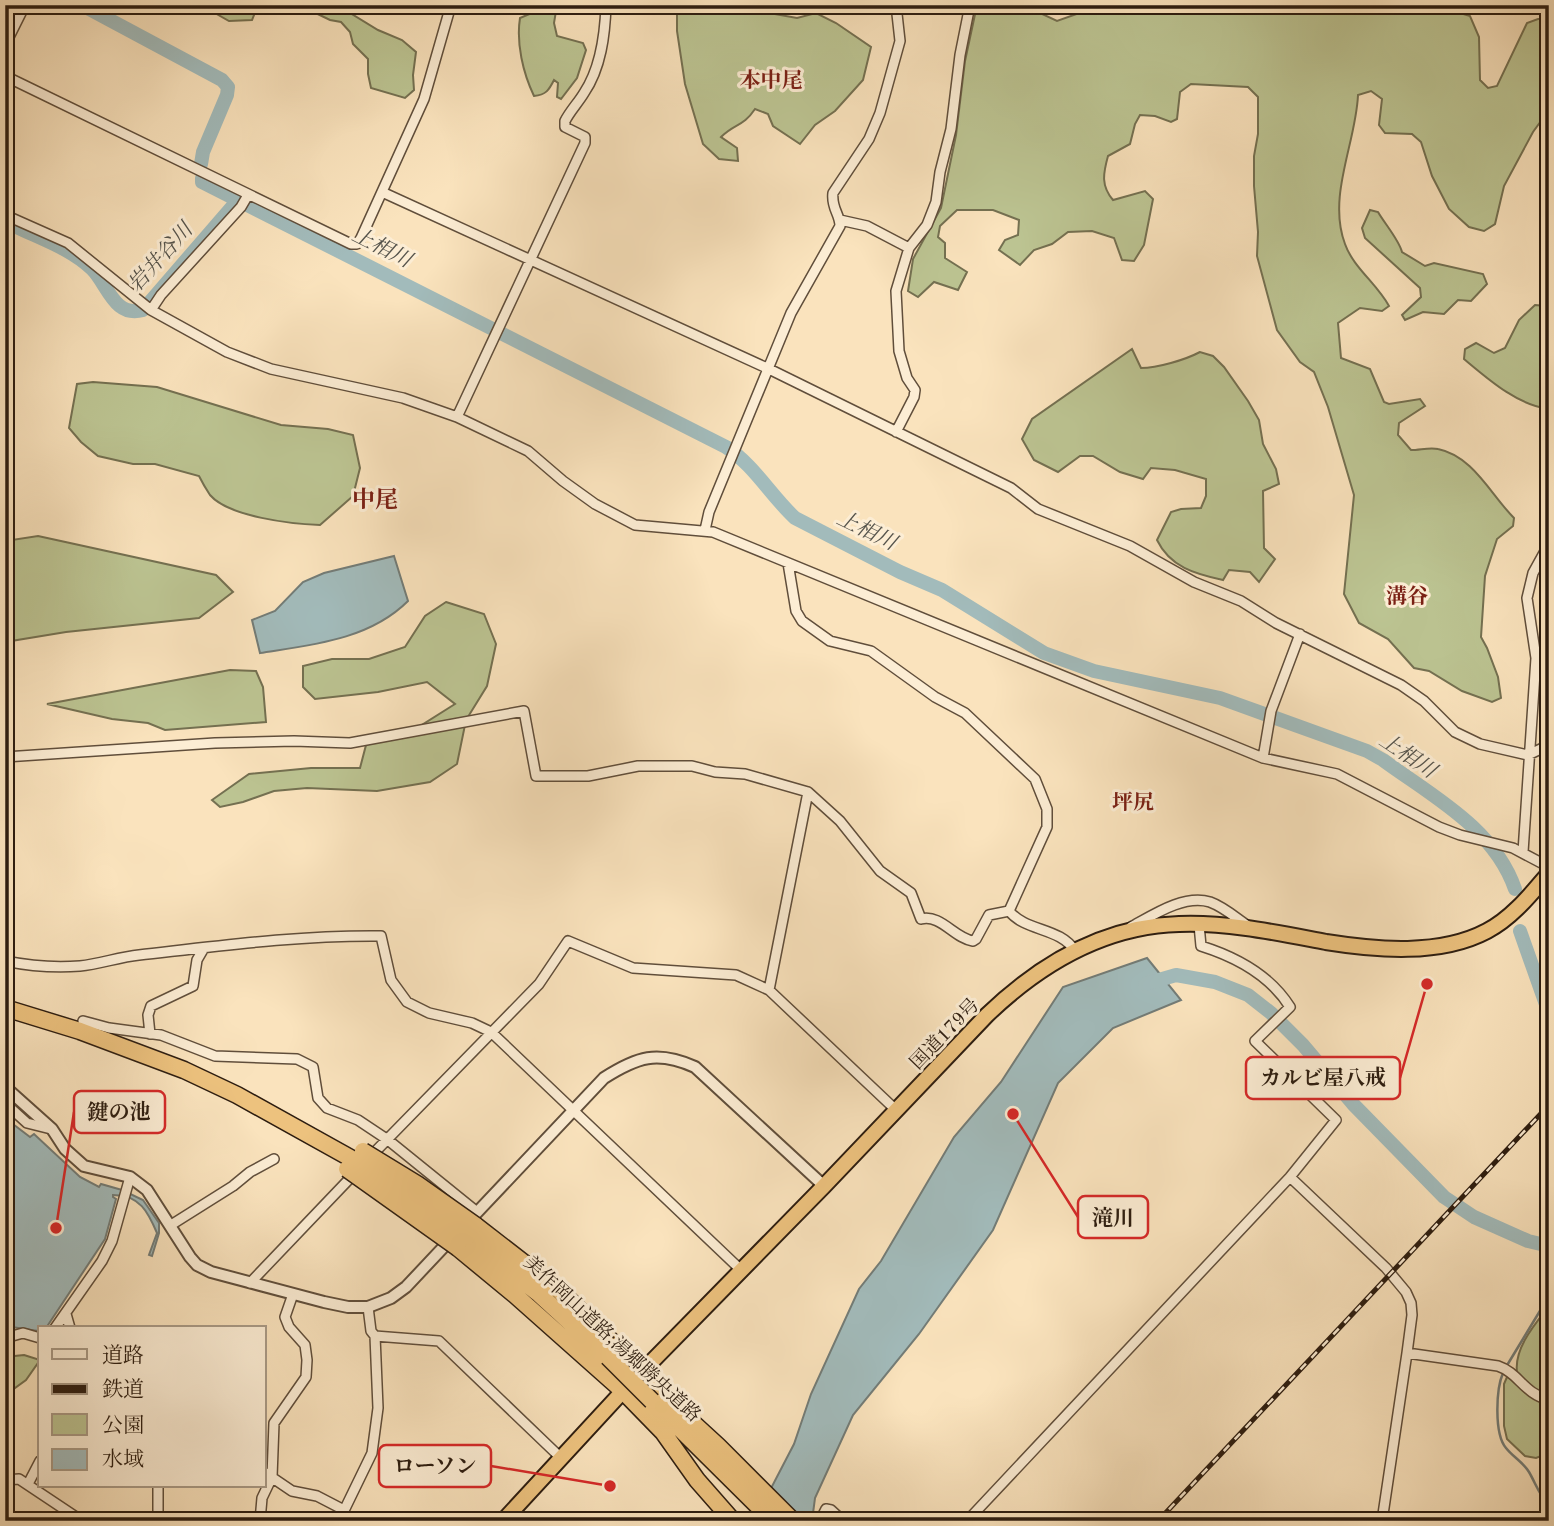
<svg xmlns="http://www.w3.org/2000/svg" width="1554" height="1526" font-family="'Old Standard TT','Noto Serif JP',serif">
<rect width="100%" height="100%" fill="#fae3bd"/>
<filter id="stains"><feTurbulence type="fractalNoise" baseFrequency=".00286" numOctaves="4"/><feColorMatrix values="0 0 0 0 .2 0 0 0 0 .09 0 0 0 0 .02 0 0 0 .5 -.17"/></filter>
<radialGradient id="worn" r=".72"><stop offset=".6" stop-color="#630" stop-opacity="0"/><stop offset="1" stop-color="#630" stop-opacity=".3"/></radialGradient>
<!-- green -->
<path fill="#bcc492" stroke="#747051" stroke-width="2" d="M201 5H258L252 20 229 21Z
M299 5H337L378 30 402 40 416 52 413 75 414 90 405 98 371 88 368 74V59L353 44 350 32 341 22 330 20Z
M541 5H557L554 23 557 36 583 43 586 50 577 78 561 99 557 97 558 83 554 80C549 90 546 95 534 96 523 73 516 43 520 18L539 10Z
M677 5H734L736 7 797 18 816 13 836 23 871 47 863 80 835 111 815 125 800 144 773 126 768 114 755 109C743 127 735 123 721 137L737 148 738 161 719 159 703 144 685 84 677 31Z
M977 5H1023L1057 21 1088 10 1089 5H1408L1447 9 1470 16 1479 37 1480 80 1488 88 1497 86 1527 23 1538 19H1549V110L1533 132 1504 186 1495 224 1484 231 1469 227 1449 209 1432 176 1421 142 1412 134 1385 133 1379 125 1382 99 1371 91 1358 95C1356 143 1327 196 1345 244 1353 267 1377 284 1389 306L1382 311 1360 308 1338 323 1341 358 1370 369 1384 402 1389 404 1420 399 1425 406 1399 423 1398 435 1411 450C1420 450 1430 447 1438 449 1473 456 1491 495 1514 518L1513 526 1497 539 1485 576 1481 637 1487 648 1498 677 1501 698 1492 702 1462 691 1429 671 1414 668 1388 639 1359 623 1344 594 1354 495 1328 407 1314 372 1300 362 1277 330 1257 256 1258 232 1254 186V156L1258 134V97L1248 87 1191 84 1180 92 1177 119 1171 122 1155 116 1140 115 1135 124 1130 144 1108 156C1103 174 1101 186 1113 200L1145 191 1153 199 1144 245 1134 261 1122 260 1114 238 1092 231 1068 232 1052 244 1034 250 1020 265 999 250 1005 240 1018 235 1019 220 993 210H957L940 226 938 237 945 243V258L967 272 958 290 934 282 918 297 908 291 913 259 941 208 956 135 965 61Z
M1370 210 1378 212C1385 224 1399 240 1402 252L1425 266 1434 263 1483 274 1487 284 1471 301 1458 300 1444 314 1423 312 1405 320 1402 315 1421 297 1420 288 1365 238 1362 228Z
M1535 305 1546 306 1549 309V409C1517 405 1488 379 1464 359L1465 349 1476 343 1494 353 1505 348 1519 320Z
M1132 349 1141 368C1157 368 1185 360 1200 352L1213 356 1224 367 1248 401 1259 420 1263 444 1276 469 1279 484 1263 491 1264 548 1275 559 1259 582 1250 572 1229 570 1223 580C1195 574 1170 567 1157 540L1171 512 1181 509 1201 508 1206 496V479L1175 470 1151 468 1143 479 1120 472 1093 456H1080L1058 472 1034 460 1022 439 1032 419Z
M93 382 157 387 281 425 328 429 353 435 360 468 353 496 320 525C292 524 229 517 210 495 206 489 202 482 199 476L155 464H133L98 456 81 442 69 428 77 384Z
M38 536 216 575 233 592 199 618 66 632 5 642V541Z
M446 602 484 614 496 644 487 686 466 720 457 764 430 782 377 791 307 788 274 791 243 802 220 807 212 800 249 774 311 768H360L366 745 363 739 420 726 455 704 427 682 378 692 315 699 303 687V666L332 659H369L405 647 425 616Z
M230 670 256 671 263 687 266 722 165 730 148 723 112 719 47 704Z
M1549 1306V1453L1536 1458 1525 1456 1507 1439 1504 1426V1384L1507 1377 1512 1378 1517 1372C1514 1348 1535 1324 1549 1306Z
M24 1355 40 1360 26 1380 11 1391 5 1403V1357Z"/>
<!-- water -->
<path fill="#a2bbbb" stroke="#737c77" stroke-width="2" d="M394 556 408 601C369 640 311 645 260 653L252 620 275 611 303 582 324 573Z
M1147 958 1181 1000 1113 1028 1058 1083 993 1230 919 1334 853 1415 815 1498 812 1521H754L794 1444 811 1394 859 1289 881 1261 954 1137 1001 1082 1063 987Z
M5 1118 30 1137 34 1134 80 1177 99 1187 101 1184 122 1190 143 1200 159 1223V1233L152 1256 149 1255 157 1233C148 1212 140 1195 113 1195V1197L116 1199 105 1239 46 1328H40L38 1331 5 1326Z"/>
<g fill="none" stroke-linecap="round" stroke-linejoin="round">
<!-- stream -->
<path stroke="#737c77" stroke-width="2.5" d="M1506 1367 1549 1296
M1503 1373C1496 1389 1494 1434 1506 1448 1513 1457 1523 1462 1529 1472 1536 1484 1539 1495 1549 1505"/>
<!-- river -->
<path stroke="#a2bbbb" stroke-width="14" d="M82 5 222 80 228 87 227 95 203 152 201 164
M202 178V182L726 447C754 465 771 496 795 518L900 572 942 590 1044 653 1094 671 1220 698 1367 751 1383 760C1432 796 1494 828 1515 889
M5 221C34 237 68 246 92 269 108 285 114 318 143 310L238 200
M1520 931 1549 1013
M1145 984 1176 975 1215 982 1248 995 1271 1013 1303 1045 1353 1104 1444 1197 1474 1217 1528 1241 1549 1246"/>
<!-- minor casing -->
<g stroke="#604e3b" stroke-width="12">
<path id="minor" d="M5 45 25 5
M5 76 351 244H357L361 238 424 99 451 5
M382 192 769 369 1011 488 1038 509 1130 546 1194 582 1241 601 1276 623 1401 685 1424 701 1455 732 1480 744 1528 755 1549 745
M5 215 68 243 151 310 227 352 271 369 403 398 457 417 528 451 563 481 595 504 635 525 713 532 1263 758 1337 774 1439 827 1460 835 1513 848 1549 867
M840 220 867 226 909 248
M151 310 161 295 241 207 248 195
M457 417 585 143V137L565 127V121C570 111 578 103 584 93 601 68 605 35 606 5
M896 432 914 397 915 390 907 378 899 351 896 291 909 248 927 225 936 202 940 172 951 129 960 55 970 5
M705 530 709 512 791 313 840 226C840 214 831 208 833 193L869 139 880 113 900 41 896 5
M788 563 796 611 802 621 830 641 871 651 935 697 965 713 1035 779 1047 809V827L1009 911C1026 932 1060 927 1075 951
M5 757 215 743 294 741 350 743 524 711 536 776H588L638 766H692L715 772 745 774 808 792 840 821 880 871 911 893 921 919C941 914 954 938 973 941L976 939 989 915 1009 911
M1263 758 1271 711 1300 634
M1523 852 1536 658 1527 598 1533 573 1549 544
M1131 927C1153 915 1184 894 1210 902 1224 907 1236 918 1248 926
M5 961C30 966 56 968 80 966 100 964 119 957 139 955 219 946 300 935 381 936L391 980 407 1002 429 1013 472 1023 491 1032 741 1270
M769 990 808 792
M83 1021 109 1028 161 1035 215 1056 297 1059 313 1067 318 1098 327 1108 358 1120 388 1140 477 1212
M150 1034 148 1015 151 1006 193 986 197 960 204 948
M5 1103 27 1123 51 1129
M369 1158 539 984 568 941 633 968 736 975 769 990 897 1111
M1290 1177 1386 1268 1406 1292 1411 1303 1412 1315 1407 1353 1382 1521
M171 1225 233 1186 250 1172 274 1159
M250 1283 355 1173
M66 1314 70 1328
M55 1328 102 1261 112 1241 130 1177
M375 1336 439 1341 561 1458
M5 1338 23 1333 40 1338
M1407 1353 1498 1366C1519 1373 1523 1393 1549 1400
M264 1472 292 1491 317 1496 344 1510
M5 1480 19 1479 82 1521
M28 1484 40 1461
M158 1486V1513L161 1521
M260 1521 262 1498 272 1477 274 1423 306 1377 307 1360 305 1345 289 1327 285 1317 293 1294
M339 1521 372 1453 378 1408 375 1336 371 1331 368 1307
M820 1521 826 1509 831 1510 843 1521
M967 1521 1290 1177 1336 1120 1255 1041 1290 1007C1270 975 1236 957 1201 946L1199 925"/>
</g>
<!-- tertiary casing -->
<g stroke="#604e3b" stroke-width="14">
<path id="tertiary" d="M5 1087 52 1129 65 1149 84 1166 130 1177 147 1190 190 1257 197 1265 211 1272 324 1302 348 1307H368L391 1298 406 1287 453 1237
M467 1223 604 1078C637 1057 657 1050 695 1067L824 1186"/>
</g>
<!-- trunk casing -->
<g stroke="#2d1d10" stroke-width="18">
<path id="trunk" d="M503 1521 623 1391 824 1186 987 1015C1039 965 1104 926 1179 924 1228 922 1278 933 1326 942 1376 950 1440 956 1487 931 1512 918 1531 894 1549 873"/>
</g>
<!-- motorway casing -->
<g stroke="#2d1d10" stroke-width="19">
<path id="motorway" d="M5 1008 80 1031 184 1070 237 1095 354 1160
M475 1225 560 1291 643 1372 658 1391 718 1446 793 1521
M467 1237 539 1294 608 1357
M458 1248 515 1295 623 1391 663 1432 697 1480 733 1521
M652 1401 773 1521"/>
</g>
<!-- minor -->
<use href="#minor" stroke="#fcedd4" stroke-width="9"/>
<!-- tertiary -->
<use href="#tertiary" stroke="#fcedd4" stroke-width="10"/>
<!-- trunk -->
<use href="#trunk" stroke="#edc27e" stroke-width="14"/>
<!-- motorway -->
<use href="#motorway" stroke="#edc27e" stroke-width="16"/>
<!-- rail casing -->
<g stroke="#2d1d10" stroke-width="5">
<path id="rail" d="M1158 1521 1549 1105"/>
</g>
<!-- rail -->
<use href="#rail" stroke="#fcedd4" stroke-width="2.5" stroke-dasharray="8" stroke-linecap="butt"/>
<!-- motorway-bridge casing -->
<g stroke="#2d1d10" stroke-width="19" stroke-linecap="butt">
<path id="motorway-bridge" d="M363 1151 417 1184 475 1225
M354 1160 467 1237
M347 1169 458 1248
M608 1357 652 1401"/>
</g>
<!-- motorway-bridge -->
<use href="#motorway-bridge" stroke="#edc27e" stroke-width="16"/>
</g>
<g text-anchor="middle" stroke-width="6" stroke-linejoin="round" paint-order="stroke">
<!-- street labels -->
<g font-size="19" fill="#2d1d10" stroke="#fcedd4">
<text transform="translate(944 1033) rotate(-46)" y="7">国道179号</text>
<text transform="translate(613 1338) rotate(43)" y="7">美作岡山道路;湯郷勝央道路</text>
</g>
<!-- neighbourhood labels -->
<g font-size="21" font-weight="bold" fill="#7a1f14" stroke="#fcedd4">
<text x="771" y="87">本中尾</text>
<text x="1407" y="603">溝谷</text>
<text x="1133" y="809">坪尻</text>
</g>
<!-- water labels -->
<g font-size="21" font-style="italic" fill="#56544c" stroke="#fcedd4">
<text transform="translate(382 247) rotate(27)" y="7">上相川</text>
<text transform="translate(160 257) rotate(-48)" y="7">岩井谷川</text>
<text transform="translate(867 530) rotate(26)" y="7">上相川</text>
<text transform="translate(1408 755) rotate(34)" y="7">上相川</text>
</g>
<!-- quarter labels -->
<g font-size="23" font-weight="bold" fill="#7a1f14" stroke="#fcedd4">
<text x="375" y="507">中尾</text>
</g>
</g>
<!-- callouts -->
<path fill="none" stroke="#d62828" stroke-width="2.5" d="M1427 984L1400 1078M56 1228L74 1112M1013 1114L1078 1217M610 1486L491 1466"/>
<g fill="#d62828" stroke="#fcedd4" stroke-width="2.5">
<circle cx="1427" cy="984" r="7"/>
<circle cx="56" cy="1228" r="7"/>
<circle cx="1013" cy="1114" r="7"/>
<circle cx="610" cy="1486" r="7"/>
</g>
<g fill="#fcedd4" stroke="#d62828" stroke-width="2.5">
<rect x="1246" y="1057" width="154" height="42" rx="7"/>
<rect x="74" y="1091" width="91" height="42" rx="7"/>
<rect x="1078" y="1196" width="70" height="42" rx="7"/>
<rect x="379" y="1445" width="112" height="42" rx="7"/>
</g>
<g font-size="21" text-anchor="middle" font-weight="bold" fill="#2d1d10">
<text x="1323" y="1085">カルビ屋八戒</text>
<text x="119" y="1119">鍵の池</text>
<text x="1113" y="1225">滝川</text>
<text x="435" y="1473">ローソン</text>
</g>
<!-- margin -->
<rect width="1554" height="1526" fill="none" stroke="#fae3bd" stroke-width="28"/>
<rect x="7" y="7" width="1540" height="1512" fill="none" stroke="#2d1d10" stroke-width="3.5"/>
<rect x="14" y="14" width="1526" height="1498" fill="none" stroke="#2d1d10" stroke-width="2"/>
<!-- legend -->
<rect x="38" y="1326" width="228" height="161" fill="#fcedd4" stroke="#a99a86" stroke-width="2"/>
<rect x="52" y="1349" width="35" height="10" fill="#fcedd4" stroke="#a99a86" stroke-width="2"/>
<text x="102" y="1362" font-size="21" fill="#2d1d10">道路</text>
<rect x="52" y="1384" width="35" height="10" fill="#2d1d10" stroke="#a99a86" stroke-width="2"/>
<text x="102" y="1396" font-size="21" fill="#2d1d10">鉄道</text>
<rect x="52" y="1414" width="35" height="21" fill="#bcc492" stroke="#a99a86" stroke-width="2"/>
<text x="102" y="1432" font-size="21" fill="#2d1d10">公園</text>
<rect x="52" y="1449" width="35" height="21" fill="#a2bbbb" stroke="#a99a86" stroke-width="2"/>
<text x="102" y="1466" font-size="21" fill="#2d1d10">水域</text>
<rect width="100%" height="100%" filter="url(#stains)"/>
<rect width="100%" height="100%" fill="url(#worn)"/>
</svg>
